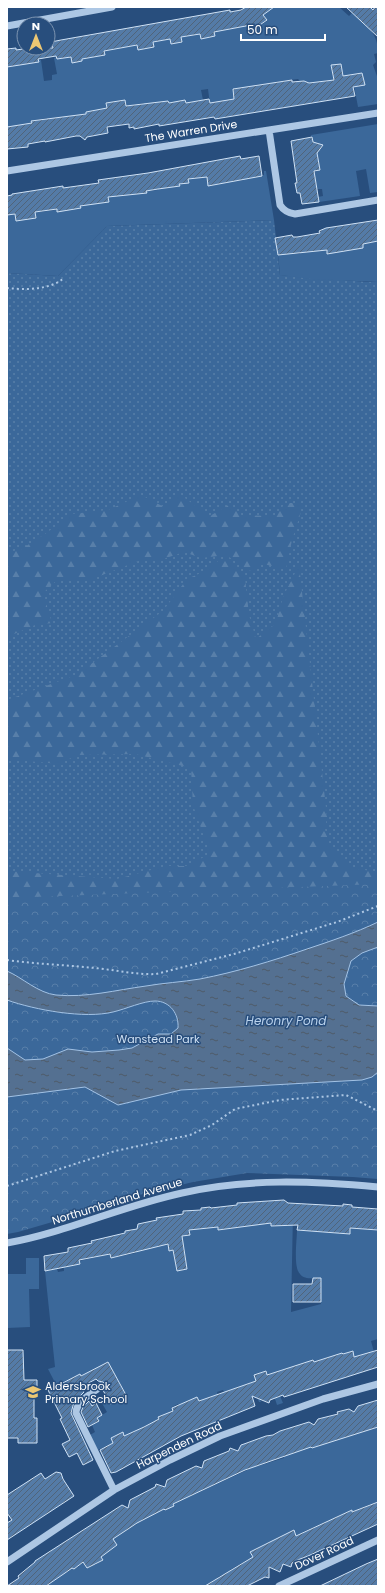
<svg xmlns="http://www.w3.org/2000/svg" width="385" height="1593" font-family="Poppins,sans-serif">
<defs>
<pattern id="grass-dots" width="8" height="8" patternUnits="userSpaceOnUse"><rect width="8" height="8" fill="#3b689a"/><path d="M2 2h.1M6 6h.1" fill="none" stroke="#587fa9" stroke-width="1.8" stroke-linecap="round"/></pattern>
<pattern id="forest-firs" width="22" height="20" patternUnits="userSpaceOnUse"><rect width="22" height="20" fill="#3b689a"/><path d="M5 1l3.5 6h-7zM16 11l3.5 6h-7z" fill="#587fa9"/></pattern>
<pattern id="park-crowns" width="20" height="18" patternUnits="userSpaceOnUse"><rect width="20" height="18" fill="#3b689a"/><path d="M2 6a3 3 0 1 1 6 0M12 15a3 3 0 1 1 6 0" fill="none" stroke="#587fa9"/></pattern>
<pattern id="water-ripples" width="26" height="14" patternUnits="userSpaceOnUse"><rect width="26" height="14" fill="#547091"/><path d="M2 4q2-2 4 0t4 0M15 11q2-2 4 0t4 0" fill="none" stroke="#4f5a68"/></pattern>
<pattern id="building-hatch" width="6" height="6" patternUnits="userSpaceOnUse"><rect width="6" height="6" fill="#547ba7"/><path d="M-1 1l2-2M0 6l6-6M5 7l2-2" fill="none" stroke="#50647a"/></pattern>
</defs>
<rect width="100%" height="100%" fill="#284e7d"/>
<!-- grass -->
<path fill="url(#grass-dots)" d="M274 220 280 275 368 282H378V884L7 898V273L58 276 107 226Z"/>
<!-- forest -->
<path fill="url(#forest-firs)" d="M179 494 210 516 230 504 241 515 274 516 286 503H301V512L292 540 286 569 263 564 250 571 226 555 201 558 184 552 163 559 138 561 92 579H58L43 593 52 623 35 625 7 637V552L20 550 45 534 72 514 108 510 141 495 164 507Z
M221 559 234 563 245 578 249 615 256 639 276 623 283 597 299 565 327 817 325 830 331 849 351 868 378 872V885L7 971V871L117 879 166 866H186L210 854 193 805 191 768 135 754 77 755 59 764 7 759V700L76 675 163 611 187 579 203 572Z"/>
<!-- park -->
<path fill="url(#park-crowns)" d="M378 884V1179L353 1177 247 1173 193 1182 115 1201 66 1218 18 1232 7 1234V898Z"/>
<!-- garden -->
<path fill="#3b689a" d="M274 7H339L349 16 352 13C366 25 378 32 378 53L374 54 376 62 373 65 378 79V104L358 107 352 75 343 77 341 64 331 66 334 83 331 84 330 80 315 83V86L304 81H300L298 79 275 82V85L272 83 255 85 256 90 245 87 233 89 236 112 210 105 208 89 201 90 203 100 191 102 192 108H187L185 100 170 110 168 101 145 108 144 103 126 106 125 100 106 103 107 110 104 109 86 112V114L56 119 52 118 48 124 47 118 31 121 34 136 7 134V67L19 65 18 60H41L44 81 52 80V75L57 74 54 58 56 57 57 59 93 53 94 57 104 55V51L137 45 138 50 154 47 153 42 170 39 171 44 182 42 181 37 197 35 196 28 200 34 201 39 215 36 214 32 241 27 240 20 245 17 254 29 267 21 263 15Z
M378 124V192L370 193 366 169 356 171 360 196 319 202 318 197 323 196 322 189H317L314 172 320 170 318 160 314 151 321 148 320 144H313L311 135Z
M222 171 235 181 244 180 243 172 255 177 264 175V171H266L274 220 107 226 58 276 7 273V215L14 210 16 221 35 218 34 205 39 206 40 212 55 210 56 201 57 211 80 208 79 198 106 186 127 195 146 193V191L158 190 156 179 174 185 175 187 179 186 178 176 189 183 188 179 199 178V175L206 172 209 186 224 183Z
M325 241 327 253 363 248V244L378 241V282L311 279 280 275 278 255 290 253 294 249 295 254H300L299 251 310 249 311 252 322 250Z
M271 1213V1226H289V1213H293L291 1312 321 1304V1278C315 1278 304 1280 300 1274 293 1267 297 1240 297 1230L350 1234V1228L378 1230V1339L371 1341 374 1352 354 1357 353 1351 343 1354 342 1353 323 1359 316 1369 313 1360 297 1365 280 1396 283 1403 277 1405 266 1371 254 1375 261 1395 259 1396 261 1402H259L254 1389 224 1392 223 1390 217 1392 218 1395 202 1408 197 1397 185 1419 178 1404 172 1407 174 1412 158 1417 163 1429 154 1421 144 1427 148 1436 129 1446 123 1433 111 1438 118 1453 111 1444 98 1450 90 1435 95 1432 92 1425 99 1421 97 1418 107 1412 99 1398 103 1397 106 1403 109 1401 111 1404 126 1395 118 1380 112 1383 108 1362 84 1381 80 1374 64 1382 83 1392V1394L74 1405 71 1398 64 1400 48 1369 55 1367 45 1271 57 1269 58 1272 64 1271 63 1254 69 1253 71 1266 80 1264 79 1261 110 1254 111 1258 136 1253 132 1233 167 1241 169 1251 173 1250 177 1271 187 1269 184 1248 178 1233 190 1235 189 1226 218 1227V1230L234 1228 233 1214 253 1224 270 1223Z
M26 1258H39V1289H29L30 1327 7 1328V1274H26Z
M378 1426V1502L373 1509 371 1504 354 1511 362 1529 360 1530 352 1510 303 1532 299 1542 294 1531 276 1546 285 1565 282 1566 270 1542 250 1552 262 1577 249 1559 230 1570 238 1586 226 1581 222 1575 218 1577 221 1583 216 1586 210 1583 205 1586H47L50 1584 46 1578 65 1573 72 1568 74 1569 79 1566 77 1564 79 1551 87 1568 94 1564 95 1565 102 1560 99 1554 111 1550 117 1545 112 1538 137 1524 135 1520 152 1515 162 1510 161 1507 163 1506 165 1510 174 1506 173 1504 245 1471 251 1468 256 1462 258 1466 284 1458V1456L309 1440 312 1448Z"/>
<!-- water -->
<path fill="url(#water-ripples)" stroke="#a2c2e5" d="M378 922V947L362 953 351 961 344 984 346 996 359 1005 378 1006V1072L372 1077 362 1080 181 1090 118 1105 85 1087 7 1097V1048L25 1060 43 1059 68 1049 92 1052 119 1050 132 1048 158 1034H171L178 1028C179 1014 170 1001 155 1001 143 1001 126 1009 113 1012 85 1019 35 1010 7 1000V971C23 978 38 993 56 995 86 998 116 990 146 986 163 983 182 982 200 979 236 972 272 961 307 949 331 941 355 933 378 922Z"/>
<!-- building -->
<path fill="url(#building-hatch)" stroke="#cfe1f4" d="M246 7H274L263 15 267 20 254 29 251 25 214 32 215 36 201 39 200 34 181 37 182 42 171 44 170 39 153 42 154 47 138 50 137 45 104 51 105 55 82 59V61L72 63 71 57 57 59 56 56 38 59 39 62 7 67V49L16 48V50L30 48H53L51 42 61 40 230 10V12L241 10Z
M346 7H370L373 10 375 7H378V37Z
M341 64 343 76 362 73 365 85 353 87 355 96 215 119 214 117 159 126V124L134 129V127L129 128V124L107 127 108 133 87 137 85 140 80 136H76L45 142V141L28 144V147L7 149V127L32 123 31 121 86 114V112L107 108 106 103 125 100 126 106 168 101 169 103 185 100 186 103 209 99 210 103 234 99 233 89 292 80V82L304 81 309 83 334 80 331 65Z
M312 137 313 142 323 145 317 153 320 170 314 171 319 202 302 204 300 193H297L295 183H297L291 141Z
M240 156 241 159 259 156 262 176 208 186 207 177 188 179 189 183 179 184 180 186 158 189 146 191 147 193 108 197 109 202 80 206 81 208 57 212V209L35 212 36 218 16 221 15 214 7 215V196L12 195V194L63 186V188L99 183 98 180 148 173Z
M378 220V241L363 244V248L327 254V250L278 255 275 238 292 235 293 237H297L320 233 319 231 326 228Z
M284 1200 288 1203 343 1206V1204L352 1205V1207L378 1209V1230L350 1228V1234L297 1230 298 1225 271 1226V1223L218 1230V1227L189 1230 190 1235 182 1236 187 1269 177 1271 173 1250 169 1251 168 1244 111 1258 110 1254 79 1260 80 1264 45 1271 44 1256 68 1252V1248L92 1243 91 1241 125 1233V1231L137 1229 138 1224 157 1220 156 1218 183 1214V1211L201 1210V1208L210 1207 211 1208 237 1205V1203Z
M313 1278H321V1302H293V1284H312Z
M7 1350H23L24 1380H37V1393H34V1418H37V1443H18V1438H7Z
M378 1350V1367L284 1397 283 1395 270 1400 269 1403 252 1396 255 1406 181 1436 116 1472 111 1473 100 1450 113 1443 111 1438 123 1432 124 1436 144 1427 159 1419 158 1417 173 1411 172 1408 197 1397 199 1401 256 1381 254 1375 266 1371 267 1375 313 1360 314 1362 342 1353 343 1354 353 1351 354 1357Z
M108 1362 126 1395 110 1404 103 1390 106 1386 103 1382 98 1381 96 1379 81 1387 84 1392 74 1402 71 1413 93 1460 83 1465 77 1453 69 1457 62 1444 70 1440 60 1419 62 1418 47 1388 55 1383 57 1386 80 1374 81 1376Z
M378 1400V1427L312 1448 311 1447 245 1470 173 1504 174 1506 165 1510 164 1509 137 1523 113 1539 117 1545 101 1557 103 1560 87 1568 83 1562 74 1569 72 1568 65 1573 46 1586H7L19 1578 18 1576 35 1562V1561L122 1505 128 1508 130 1500 155 1487 156 1484 165 1487 167 1480 196 1466 202 1468 204 1461 229 1451 230 1448 238 1451 241 1445 244 1444 266 1436 273 1435 280 1431 309 1422 314 1425 318 1419 338 1414 337 1412 349 1409 354 1412 358 1406Z
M89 1401 92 1406 96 1403 102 1415 97 1418 99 1421 88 1427 81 1412 83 1407Z
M56 1472 61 1473 63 1479 74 1496 7 1540V1523L12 1520 7 1513V1495L41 1473 45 1479Z
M378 1502V1524L308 1556 300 1559 292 1563 291 1567 283 1564 280 1572 269 1567V1578L265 1577 247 1586H205L253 1557 250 1552 294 1530 296 1536 352 1510V1512Z
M378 1559V1586H320L366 1564Z"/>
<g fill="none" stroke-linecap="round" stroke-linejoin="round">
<!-- path -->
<path stroke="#adc7e4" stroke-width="2" stroke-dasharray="2 3" stroke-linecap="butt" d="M7 288C25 290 50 290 64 278
M7 960C36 964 66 965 95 968 116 970 136 975 156 974L234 954 337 922 378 906
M7 1186 115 1151 190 1135 212 1125 235 1109 280 1100 346 1095 378 1111"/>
<!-- minor -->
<path stroke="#adc7e4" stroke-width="7" d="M7 26 112 7
M269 130 280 205C284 211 288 213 295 214L378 200
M7 171 378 113
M7 1243C67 1232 122 1206 182 1193 246 1178 313 1181 378 1187
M101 1386C93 1393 76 1401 76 1413L114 1490
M7 1562 114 1490 170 1460 220 1436 323 1399 378 1384
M279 1586 378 1540"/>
</g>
<!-- icons -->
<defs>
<g id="school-bare" transform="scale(1.2)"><path d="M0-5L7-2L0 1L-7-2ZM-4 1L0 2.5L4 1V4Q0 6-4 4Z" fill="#ecc773" stroke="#284e7d" stroke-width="2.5" paint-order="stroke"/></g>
</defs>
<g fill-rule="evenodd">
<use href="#school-bare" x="33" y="1392"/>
</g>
<g text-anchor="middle" stroke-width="3" stroke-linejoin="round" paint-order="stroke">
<!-- street labels -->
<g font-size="11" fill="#fff" stroke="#284e7d">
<text transform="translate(191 131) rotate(-9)" y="4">The Warren Drive</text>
<text transform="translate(117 1201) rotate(-17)" y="4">Northumberland Avenue</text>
<text transform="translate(179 1445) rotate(-26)" y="4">Harpenden Road</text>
<text transform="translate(324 1553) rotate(-25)" y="4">Dover Road</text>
</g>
<!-- park labels -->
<g font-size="11" fill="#cfe1f4" stroke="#284e7d">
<text x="158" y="1043">Wanstead Park</text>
</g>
<!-- poi labels -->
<g font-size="11" fill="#fff" stroke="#284e7d" text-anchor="start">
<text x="45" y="1390">Aldersbrook<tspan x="45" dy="13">Primary School</tspan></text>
</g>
<!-- water labels -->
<g font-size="12" font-style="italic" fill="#b8d1ec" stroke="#284e7d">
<text x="286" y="1025">Heronry Pond</text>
</g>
</g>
<!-- border -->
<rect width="385" height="1593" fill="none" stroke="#ffffff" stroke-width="16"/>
<!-- north arrow -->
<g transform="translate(36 36)"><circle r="19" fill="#284e7d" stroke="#7e95b1"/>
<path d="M0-3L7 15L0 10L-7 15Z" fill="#ecc773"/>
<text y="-6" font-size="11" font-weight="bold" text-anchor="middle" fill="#ffffff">N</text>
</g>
<!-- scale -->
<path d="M241 34v6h84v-6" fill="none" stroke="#ffffff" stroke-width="2"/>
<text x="247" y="34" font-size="12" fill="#ffffff" stroke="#284e7d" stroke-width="3" paint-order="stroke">50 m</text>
</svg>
